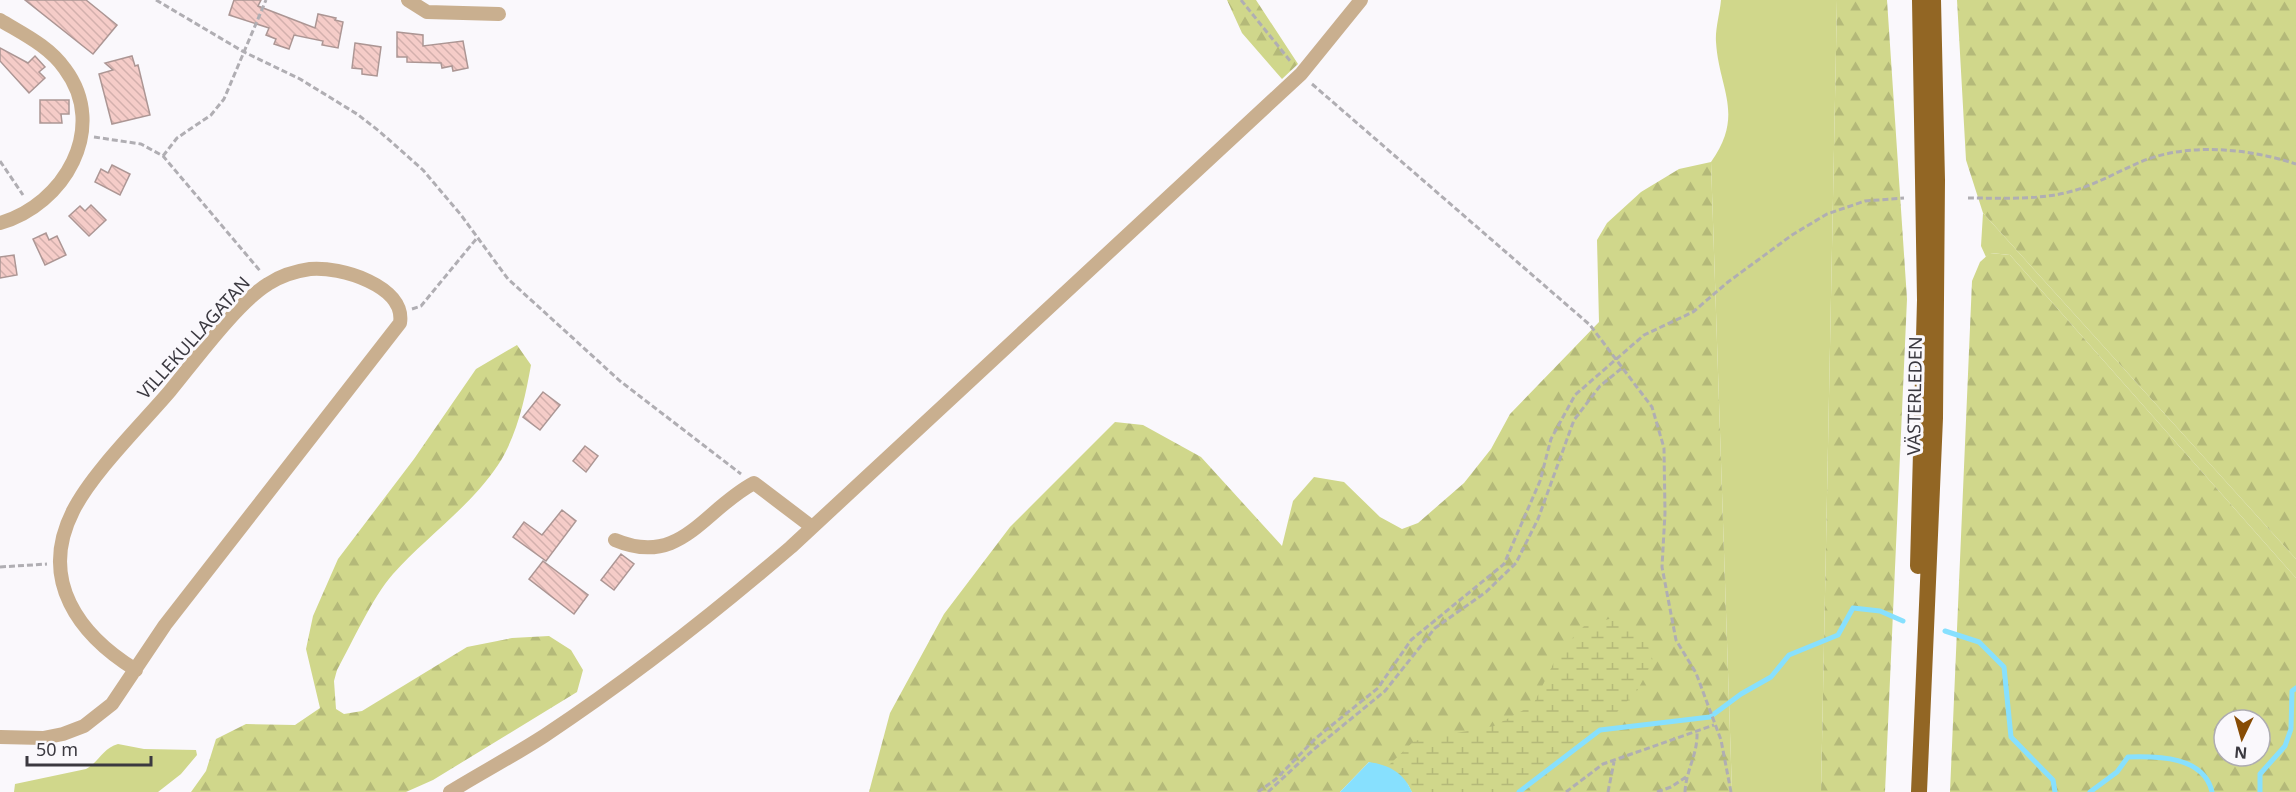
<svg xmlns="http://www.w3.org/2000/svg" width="2296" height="792" font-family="'Noto Sans',sans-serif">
<defs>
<pattern id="forest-firs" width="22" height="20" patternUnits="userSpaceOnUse" patternTransform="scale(1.5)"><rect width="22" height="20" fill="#d0d78b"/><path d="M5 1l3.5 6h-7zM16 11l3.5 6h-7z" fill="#b4b979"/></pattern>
<pattern id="wetland-marsh" width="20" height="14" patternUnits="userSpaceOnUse" patternTransform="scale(1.5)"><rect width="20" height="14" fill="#d0d78b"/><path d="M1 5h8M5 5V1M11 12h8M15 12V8" fill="none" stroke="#b4b979"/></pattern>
<pattern id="building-back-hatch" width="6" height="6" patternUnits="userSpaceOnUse" patternTransform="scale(1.5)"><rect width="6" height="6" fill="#f5ccc8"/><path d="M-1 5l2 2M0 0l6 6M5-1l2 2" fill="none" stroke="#d3b0ad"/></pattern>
</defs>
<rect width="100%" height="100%" fill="#faf8fc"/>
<!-- grass -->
<path fill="#d0d78b" d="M1721 0H1837L1821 792H1732L1711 162C1745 114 1719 90 1716 42 1715 29 1720 13 1721 0Z
M1983 213 2296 559V578L2010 255 1991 253 1986 257 1981 246Z
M118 744 144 749 196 750 197 755 181 774 158 792H14L15 784 86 769C99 762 103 748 118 744Z"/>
<!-- forest -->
<path fill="url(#forest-firs)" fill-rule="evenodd" d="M1227 0H1256L1298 64 1282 79 1242 33Z
M1837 0H1887L1907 299 1885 792H1821Z
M1957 0H2296V559L1983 213 1966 160Z
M1711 162 1732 792H1412L1408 784 1369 762 1340 792H869L890 713 944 614 1010 527 1115 422 1143 425 1201 457 1282 546 1293 501 1314 477 1344 482 1380 517 1402 529 1418 523 1464 483 1491 449 1510 414 1599 322 1597 240 1607 223 1641 192 1679 169Z
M1990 253 2010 255 2296 578V792H1950L1972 281 1980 262ZM2224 720H2260V756H2224Z
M517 345 531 365C525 399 517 436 498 465 470 507 426 537 393 574 372 598 353 641 337 670L334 681 336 709 344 714 362 711 467 647 512 638 549 636 571 650 583 670 577 692 433 780 406 792H191L206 771 216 739 246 724 295 725 320 708 306 649 313 616 338 559 414 459 476 369Z"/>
<!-- wetland -->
<path fill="url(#wetland-marsh)" d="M1614 618 1644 633 1653 661 1637 691 1600 730 1519 792H1412L1408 784 1389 765 1414 741 1494 726 1533 705 1559 652 1586 624Z"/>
<!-- water -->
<path fill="#87e0fe" d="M1369 762C1389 765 1403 772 1412 792H1340Z"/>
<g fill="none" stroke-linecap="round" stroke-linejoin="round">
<!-- stream -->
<path stroke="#87e0fe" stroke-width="5" d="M1945 631 1979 642 2004 667 2011 737 2053 780 2055 792
M1519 792 1600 730 1710 717 1741 694 1771 677 1789 655 1838 635 1853 608 1880 611 1903 621
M2090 792 2117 772 2128 757C2157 756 2204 756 2212 792
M2260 792V774L2285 746 2291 729 2292 691 2296 688"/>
</g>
<!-- building -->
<path fill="url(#building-back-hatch)" stroke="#ac9694" stroke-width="1.5" d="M25 0H86L117 25 93 54Z
M234 0H261L258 6 315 28 318 14 336 18 335 20 343 22 338 48 322 45 323 41 294 35 289 49 274 44 276 39 266 35 269 28 229 15Z
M397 32 423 35V46L463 41 468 68 453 71 452 66 442 68 441 63 407 62V57H397Z
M355 43 381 47 377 76 362 74V69L352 68Z
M0 48 28 63 35 56 45 67 39 72 45 78 29 93 0 61Z
M132 56 135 66 138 65 150 115 112 124 99 74 113 70 105 63Z
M40 100H69V114H61L62 123H40Z
M112 165 130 174 120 195 95 182 101 169 108 173Z
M91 205 106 220 89 236 69 216 80 206 85 211Z
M46 233 49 240 57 236 66 255 45 265 33 239Z
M14 255 17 275 0 278V257Z
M543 392 560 405 540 430 523 417Z
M585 446 598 456 586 472 573 461Z
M562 510 576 521 546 561 513 537 524 522 542 535Z
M621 554 634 564 614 590 601 580Z
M543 561 588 595 574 614 529 579Z"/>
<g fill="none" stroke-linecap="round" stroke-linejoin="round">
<!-- path -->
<path stroke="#b0aeb3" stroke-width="3" stroke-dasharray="6 3" stroke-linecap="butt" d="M156 0 244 52 300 79 357 114 379 131 423 170 461 215 508 279 620 381 741 474
M1241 0 1291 62
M1312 84 1590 325 1652 407 1664 448 1665 513 1662 567 1676 640 1696 673 1721 740 1731 792
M94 137 141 144 163 156 261 272
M163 156 177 138 211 115 224 99 266 0
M0 161 23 195
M1968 198C2000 198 2034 200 2065 193 2091 187 2113 174 2138 163 2186 142 2247 148 2296 164
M412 309 421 306 477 238
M0 567 47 564
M1258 792 1276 779 1316 738 1378 688 1411 640 1504 564 1540 481 1551 439 1575 395 1644 335 1693 312 1728 282 1792 235 1827 214 1865 201 1904 198
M1268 792 1313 750 1385 691 1435 628 1486 592 1516 563 1538 519 1574 420 1600 386 1622 368
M1566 792 1603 764 1714 725
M1608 792 1614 762
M1657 792 1671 787 1686 777
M1685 792C1686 770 1698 754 1697 732"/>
<!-- minor -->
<path stroke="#c9af8f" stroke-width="14" d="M408 0 427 12 499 14
M0 20C23 34 49 46 65 69 109 128 64 205 0 223
M615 540C681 568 703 510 754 483L812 527
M0 737 43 738 63 734 84 726 112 704 165 625 400 323C406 286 340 266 310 269 296 271 280 276 268 284 237 303 194 362 170 391 141 425 92 473 73 511 38 580 79 635 136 670
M450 792C481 773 513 756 544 736 630 679 713 614 791 547L1301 74 1361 0"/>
<!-- trunk -->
<path stroke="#926624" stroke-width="16" d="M1918 566 1925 300 1920 0
M1919 792 1935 418 1937 180 1933 0"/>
</g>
<g text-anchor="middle" stroke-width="6" stroke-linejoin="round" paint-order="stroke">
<!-- street labels -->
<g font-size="18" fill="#3b3940" stroke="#faf8fc">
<text transform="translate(194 338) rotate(-48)" y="6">VILLEKULLAGATAN</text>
<text transform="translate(1915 396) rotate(-89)" y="6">VÄSTERLEDEN</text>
</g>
</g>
<!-- north arrow -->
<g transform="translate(2242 738) rotate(185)"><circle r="28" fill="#faf8fc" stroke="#aeacb1" stroke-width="1.5"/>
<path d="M0-4.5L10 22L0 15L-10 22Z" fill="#874c05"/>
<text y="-9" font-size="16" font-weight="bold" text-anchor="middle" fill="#3b3940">N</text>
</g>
<!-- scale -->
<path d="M27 756v9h124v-9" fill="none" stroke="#3b3940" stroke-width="3"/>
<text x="36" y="756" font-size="18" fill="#3b3940" stroke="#faf8fc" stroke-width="4.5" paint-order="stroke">50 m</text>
</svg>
